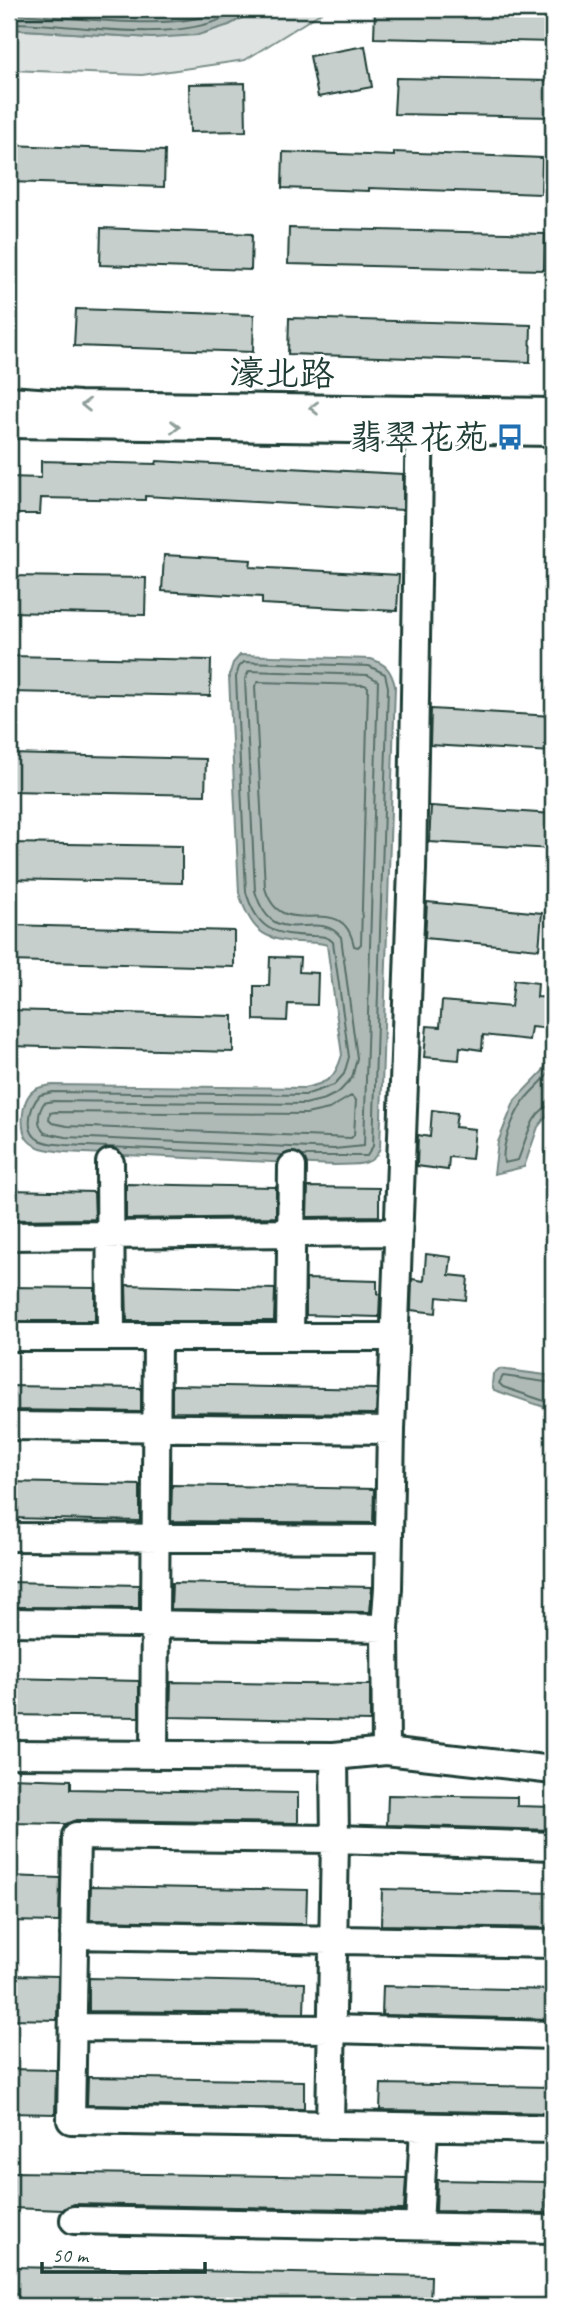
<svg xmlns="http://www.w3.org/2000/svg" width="562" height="2315" font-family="Caveat,'LXGW WenKai TC',sans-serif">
<rect width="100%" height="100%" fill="#fff"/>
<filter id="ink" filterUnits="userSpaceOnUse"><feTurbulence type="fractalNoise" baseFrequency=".0143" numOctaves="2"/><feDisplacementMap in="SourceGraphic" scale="14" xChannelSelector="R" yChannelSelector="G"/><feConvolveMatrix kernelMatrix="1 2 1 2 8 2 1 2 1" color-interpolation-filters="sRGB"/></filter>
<g filter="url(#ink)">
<!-- green -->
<path fill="#dee3e2" stroke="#7e908b" stroke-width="2" d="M258 9H327L245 60 142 75 9 70V29L153 38 229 25Z"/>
<!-- water -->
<path fill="#afbab7" stroke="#758883" stroke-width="2" d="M9 9H258L229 25 198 35 152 38 9 29Z
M240 655 371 659C386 664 391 670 395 686L380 1148C373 1168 354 1164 334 1165L64 1152C53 1150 36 1150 28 1140 19 1128 21 1097 36 1089 40 1087 47 1086 52 1085L304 1088C328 1083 335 1079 342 1055L327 945C318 942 308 943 299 942 262 941 250 928 239 893L229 676 233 663Z
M553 1053V1108L538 1127 524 1167 494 1174 498 1142 515 1100 542 1072Z
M499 1369 553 1376V1413L547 1408 494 1390 492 1385 493 1374Z"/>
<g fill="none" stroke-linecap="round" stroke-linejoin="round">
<!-- shore -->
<path stroke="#596f68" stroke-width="2" d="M106 9 152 11 193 9
M9 14C70 15 172 35 226 9
M9 23C86 23 174 49 244 9
M249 671 368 675 378 681 364 1146 334 1149 66 1137 45 1133C36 1125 38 1112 44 1103L53 1101 305 1104 325 1099 339 1092 352 1078 357 1058 341 937C316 906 274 955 255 891L245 679Z
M258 682 365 685 368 687 361 944 358 947 354 946C342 886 282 947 265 888L255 686Z
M553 1067C545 1082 529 1091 521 1105 512 1120 501 1146 504 1163L518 1160C525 1144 532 1107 553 1105
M351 1096 356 1100 354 1135 351 1138 67 1126 52 1123 49 1120 50 1113 55 1112 306 1114 329 1109Z
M283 1155 65 1145C58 1144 49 1144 42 1141 23 1134 29 1107 40 1095L53 1092 305 1095 334 1085 344 1074 349 1057 333 942C327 936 321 936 313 936 274 934 258 932 246 892L236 677 239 667 244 662 369 666 385 674 388 687 373 1146 367 1156H302
M553 1383 503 1376 499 1383 503 1387 553 1404"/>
</g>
<!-- building -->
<path fill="#c7cfcc" stroke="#1f3d34" stroke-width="2" d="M375 9H553V42L374 38Z
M365 46 372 87 318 97 310 56Z
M396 78 553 81V117L394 114Z
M245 83 246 131 190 132 189 84Z
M9 145 165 151 164 187 9 182Z
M283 152 394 156V152L542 158 541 194 369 188V191L282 188Z
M101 228 252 234 251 270 100 265Z
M289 228 545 234 544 270 288 264Z
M76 309 254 315 253 352 74 346Z
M289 318 531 325 530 362 288 354Z
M41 461 156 464 157 461 403 474V510L145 496V500L41 498 40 514H9V477L41 478Z
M164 555 251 560 250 567 399 575 397 611 262 604V597L162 591Z
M9 576 146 578 145 615 9 612Z
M9 656 211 660 210 696 9 692Z
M431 709 553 716V752L430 745Z
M9 754 206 759 205 795 9 791Z
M431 806 553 814V849L429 842Z
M9 843 182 846V883L9 879Z
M427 902 542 913 539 949 425 938Z
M9 925 234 931V967L9 961Z
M270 957 300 958 299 972 318 973 317 1005 288 1004 287 1021 254 1020V986H269Z
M514 980 538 983 537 997 553 998V1029L531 1027 529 1040 483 1035 482 1050 460 1047 459 1060 424 1057 427 1026 440 1027 442 1001 511 1007Z
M9 1010 233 1016V1052L9 1046Z
M432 1110 457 1113 455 1127 475 1129 472 1159 449 1157 448 1170 417 1166 418 1135 430 1137Z
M126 1184 276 1187V1217L126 1219Z
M308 1187 379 1188V1216L307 1217Z
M9 1190 94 1192 95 1219 9 1220Z
M426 1254 451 1257 449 1275 468 1277 466 1300 437 1297 436 1313 411 1310 412 1279 424 1281Z
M306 1279 377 1281V1294H380L379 1317 306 1315Z
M126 1285 275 1289 274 1321H127Z
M9 1287 95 1288V1321H9Z
M172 1385 377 1389 376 1414 172 1412Z
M9 1386 141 1388V1412L9 1410Z
M9 1482 140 1485V1521L9 1518Z
M172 1485 374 1489 373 1523 171 1521Z
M9 1582 139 1585V1608L9 1607Z
M172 1583 372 1587 370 1612 171 1609Z
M9 1678 139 1681V1717L9 1715Z
M171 1682 370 1685V1721L170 1717Z
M9 1778 71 1780V1789L298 1793V1823L76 1820 66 1824 9 1823Z
M388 1795 517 1797V1806L553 1807V1830L387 1825Z
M9 1876 60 1878 59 1922 9 1921Z
M91 1886 307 1890 306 1924 90 1920Z
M382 1889 553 1893V1928L381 1925Z
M9 1975 58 1976 57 2020 9 2019Z
M89 1978 305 1983 304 2013 89 2011Z
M383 1986 553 1990V2019L382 2015Z
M9 2069 56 2070 55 2114 9 2113Z
M88 2077 304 2081V2109L87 2105Z
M381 2084 552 2087V2113L380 2110Z
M13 2172 406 2178 404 2210 74 2204 63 2210 12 2208Z
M437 2180 547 2182V2213L436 2211Z
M13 2267 431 2276 430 2306 30 2304 22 2301 14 2291Z"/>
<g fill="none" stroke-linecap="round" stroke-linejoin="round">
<!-- minor casing -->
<g stroke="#1f3d34" stroke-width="32">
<path id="minor" d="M9 400 79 405 553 412
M9 424 553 432
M110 1163 111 1337
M9 1236 397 1232
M9 1337H394
M290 1337 292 1167
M9 1426 391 1430
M10 1537 389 1539
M12 1622 385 1628
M386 1751 385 1628 388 1588 391 1430 412 869 420 410
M9 1754 334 1756 386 1751 553 1770
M154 1754 157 1337
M553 1846 335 1839 76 1836 71 2120 553 2129
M74 1935 553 1944
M73 2027 331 2029 553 2035
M330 2125 335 1839 334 1756
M74 2220 553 2229
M419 2226 424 2127"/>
</g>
<!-- minor -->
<use href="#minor" stroke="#fff" stroke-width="26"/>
</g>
<!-- one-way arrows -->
<defs><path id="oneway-chevron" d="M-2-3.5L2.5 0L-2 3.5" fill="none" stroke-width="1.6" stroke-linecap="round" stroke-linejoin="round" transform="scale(1.75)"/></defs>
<g stroke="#8f9e9a">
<use href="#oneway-chevron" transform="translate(86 405) rotate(-179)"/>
<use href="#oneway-chevron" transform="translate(314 408) rotate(-179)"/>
<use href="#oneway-chevron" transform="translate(175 427) rotate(1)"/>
</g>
</g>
<!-- icons -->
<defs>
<g id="bus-bare" transform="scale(2.1)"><path d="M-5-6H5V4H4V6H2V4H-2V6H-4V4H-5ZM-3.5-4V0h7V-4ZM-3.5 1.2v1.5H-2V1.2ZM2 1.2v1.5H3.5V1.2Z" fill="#1f6fb2" stroke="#fff" stroke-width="2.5" paint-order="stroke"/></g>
</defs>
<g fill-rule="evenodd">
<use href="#bus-bare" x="510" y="437"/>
</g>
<g text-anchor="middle" stroke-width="6" stroke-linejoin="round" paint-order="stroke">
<!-- street labels -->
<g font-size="35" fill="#1f3d34" stroke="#fff">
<text transform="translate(282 373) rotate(1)" y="12">濠北路</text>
</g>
<!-- poi labels -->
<g font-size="35" fill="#1f3d34" stroke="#fff" text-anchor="end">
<text x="489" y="449">翡翠花苑</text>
</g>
</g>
<!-- margin -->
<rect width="562" height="2315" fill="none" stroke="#fff" stroke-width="35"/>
<rect x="18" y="18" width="527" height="2280" fill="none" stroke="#1f3d34" stroke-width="2.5" filter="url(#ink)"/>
<!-- scale -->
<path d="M42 2262v10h163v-10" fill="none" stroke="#1f3d34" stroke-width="3.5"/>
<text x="52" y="2262" font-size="21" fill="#1f3d34" stroke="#ffffff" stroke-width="5" paint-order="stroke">50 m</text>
</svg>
